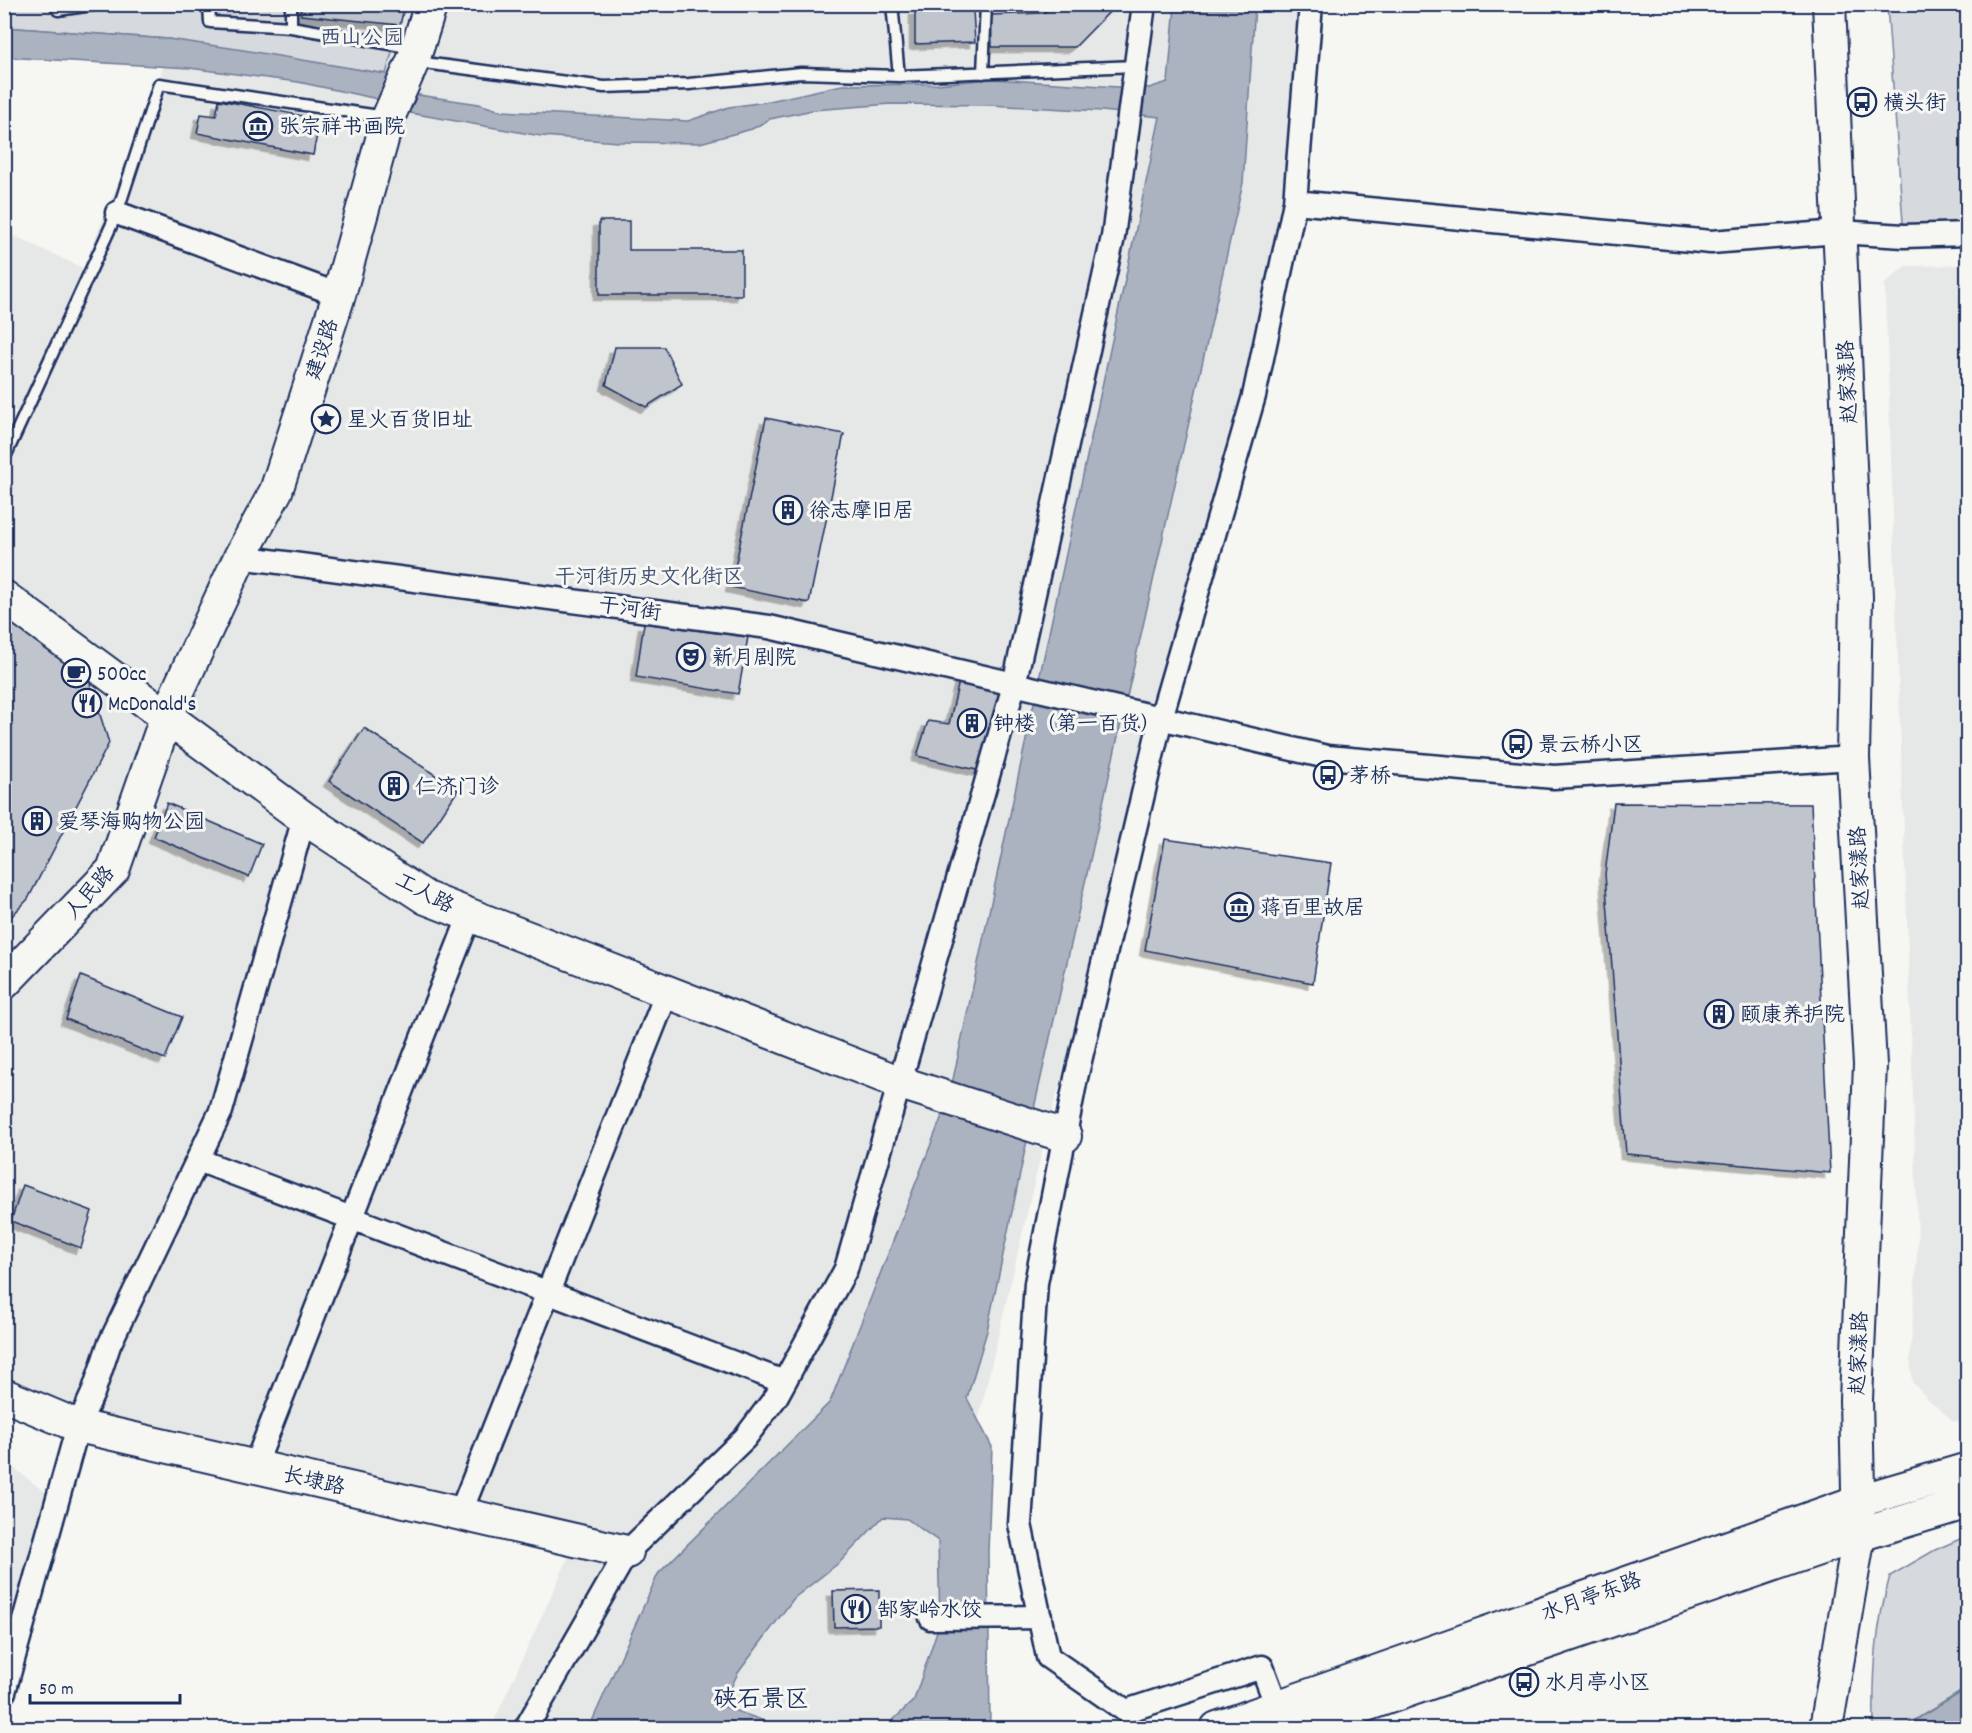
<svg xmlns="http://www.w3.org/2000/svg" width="1972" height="1733" font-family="Dekko,'LXGW WenKai TC',sans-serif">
<defs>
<filter id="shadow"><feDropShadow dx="-5.5" dy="5.5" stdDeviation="0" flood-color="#0004"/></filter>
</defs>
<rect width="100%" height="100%" fill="#f6f6f2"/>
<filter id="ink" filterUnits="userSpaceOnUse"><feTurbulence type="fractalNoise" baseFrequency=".0167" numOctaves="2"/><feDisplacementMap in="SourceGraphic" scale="12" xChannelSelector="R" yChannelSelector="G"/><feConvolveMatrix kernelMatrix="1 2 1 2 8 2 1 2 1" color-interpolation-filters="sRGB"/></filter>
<g filter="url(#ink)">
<!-- built -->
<path fill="#e6e7e7" d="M405 5H1310L1295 202 1161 718 1047 1129 951 1536 947 1728H491L576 1541 5 1397 4 451 20 414 5 406 4 231 83 268 159 84 168 39 386 74Z
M1967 265H1968L1967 1422 1953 1421 1928 1399 1913 1383 1910 1360 1918 1240 1885 284 1905 266Z
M5 1465 14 1468 46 1493 5 1683Z"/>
<!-- green -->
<path fill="#d6d9dd" stroke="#78849e" stroke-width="1.5" d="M4 5H405L386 74 168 39 5 27Z
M1887 5H1967V234L1904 236Z
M1967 1536V1688L1902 1728H1874C1873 1676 1875 1627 1890 1576L1935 1550Z"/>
<!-- water -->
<path fill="#abb2c0" stroke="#717e99" stroke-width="1.5" d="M1175 5H1255L1243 183 1030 1126 987 1331 967 1398 992 1447 988 1552 990 1728H885L914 1700 940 1622 938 1541 907 1519 883 1517 840 1562 794 1598 738 1673 722 1706 784 1728H589L658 1574 830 1402 949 1098 1160 117 1102 111 989 105 891 104 813 110 770 119 752 129 700 143 618 142 541 136 410 113 373 98 298 82 189 68 5 57 4 27 168 39 237 49 386 74 412 94 479 104 501 111 688 121 729 107 765 102 842 85 937 84 992 79 1118 87 1127 84 1149 88 1168 82Z
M1967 1689V1728H1902Z"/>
<!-- building -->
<path fill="#c0c4cd" stroke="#1b2f5e" stroke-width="1.5" filter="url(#shadow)" d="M301 4H405L400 25 301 15Z
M1053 4H1117L1075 47H992L991 15 1044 13Z
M915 10H973L975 42 915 44Z
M219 100 320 119 313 155 197 133 201 114 216 116Z
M599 221H629V250H742V295H599Z
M615 347H664L682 384 646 407 606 385Z
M766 418 844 434 809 603 731 587Z
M4 616 83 661 109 743 28 899 4 924Z
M644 623 748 637 738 694 636 677Z
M960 677 1003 687 981 771 917 756 928 721 949 724Z
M364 728 458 790 423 843 329 781Z
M167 803 262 844 249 877 154 837Z
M1614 803 1811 804 1830 1173 1626 1154 1605 874Z
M1165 839 1331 863 1313 983 1145 950Z
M81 976 182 1017 165 1059 66 1019Z
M23 1185 92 1211 81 1248 11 1221Z
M879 1590V1626L834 1627 833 1591Z"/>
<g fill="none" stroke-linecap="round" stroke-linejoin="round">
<!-- lane casing -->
<g stroke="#1b2f5e" stroke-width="15">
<path id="lane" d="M57 4 58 10 99 4
M209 4 210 22 291 27 414 48
M291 4V27
M892 4 899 76
M417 62 604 87 689 84 801 73 899 76 1136 66
M983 73 986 4
M4 459 117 213 159 84 386 117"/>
</g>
<!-- street casing -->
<g stroke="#1b2f5e" stroke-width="27">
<path id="street" d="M1295 202 1711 242 1839 232 1904 236 1968 234
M117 213 339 295
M240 557 769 627 1327 757 1554 777 1853 758
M198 1160 784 1382
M255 1466 470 915
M460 1514 667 992
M931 1618 1040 1617
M4 1692 78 1426 93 1393 109 1345 221 1111 304 818
M526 1728 627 1552 745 1438 776 1397 846 1269 1013 689 1113 237 1144 4
M1285 1728 1262 1667 1126 1711 1048 1657 1020 1524 1036 1283 1076 1078 1161 718 1254 396 1295 202 1311 4"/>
</g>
<!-- secondary casing -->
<g stroke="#1b2f5e" stroke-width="36">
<path id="secondary" d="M4 597 304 818 426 898 901 1083 1065 1136
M4 983 113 870 167 715 240 557 276 491 339 295 388 118 413 61 431 4
M4 1395 78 1426 627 1552
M1217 1728 1859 1501 1968 1469
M1299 1728 1859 1535 1968 1502
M1826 1728 1859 1535 1856 1400 1870 1065 1853 758 1856 597 1829 4"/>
</g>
<!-- lane -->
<use href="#lane" stroke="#f6f6f2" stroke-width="10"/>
<!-- street -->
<use href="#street" stroke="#f6f6f2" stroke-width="22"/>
<!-- secondary -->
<use href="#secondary" stroke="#f6f6f2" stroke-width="32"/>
</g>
</g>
<!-- icons -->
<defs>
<g id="bus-ring" transform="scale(1.5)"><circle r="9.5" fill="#f6f6f2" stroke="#1b2f5e" stroke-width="1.5"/><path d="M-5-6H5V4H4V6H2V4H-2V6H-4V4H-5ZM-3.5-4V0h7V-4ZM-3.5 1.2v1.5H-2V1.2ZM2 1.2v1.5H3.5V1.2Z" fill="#1b2f5e"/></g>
<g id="museum-ring" transform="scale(1.5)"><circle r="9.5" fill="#f6f6f2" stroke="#1b2f5e" stroke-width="1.5"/><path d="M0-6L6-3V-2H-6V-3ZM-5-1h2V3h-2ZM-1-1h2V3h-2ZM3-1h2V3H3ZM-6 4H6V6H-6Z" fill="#1b2f5e"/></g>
<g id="sight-ring" transform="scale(1.5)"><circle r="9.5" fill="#f6f6f2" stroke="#1b2f5e" stroke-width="1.5"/><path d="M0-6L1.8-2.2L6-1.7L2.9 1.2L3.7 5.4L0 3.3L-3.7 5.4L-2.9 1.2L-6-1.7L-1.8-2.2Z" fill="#1b2f5e"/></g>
<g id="building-ring" transform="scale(1.5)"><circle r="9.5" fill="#f6f6f2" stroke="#1b2f5e" stroke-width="1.5"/><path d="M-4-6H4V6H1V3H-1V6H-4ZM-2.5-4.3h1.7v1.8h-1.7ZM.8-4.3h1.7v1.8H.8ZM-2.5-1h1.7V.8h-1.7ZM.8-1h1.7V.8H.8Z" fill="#1b2f5e"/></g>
<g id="theatre-ring" transform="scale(1.5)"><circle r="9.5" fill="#f6f6f2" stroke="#1b2f5e" stroke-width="1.5"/><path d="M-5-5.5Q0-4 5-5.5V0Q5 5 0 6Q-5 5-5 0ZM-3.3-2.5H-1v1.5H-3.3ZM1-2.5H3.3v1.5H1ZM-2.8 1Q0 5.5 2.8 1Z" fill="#1b2f5e"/></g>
<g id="cafe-ring" transform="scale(1.5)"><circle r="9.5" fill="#f6f6f2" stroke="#1b2f5e" stroke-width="1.5"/><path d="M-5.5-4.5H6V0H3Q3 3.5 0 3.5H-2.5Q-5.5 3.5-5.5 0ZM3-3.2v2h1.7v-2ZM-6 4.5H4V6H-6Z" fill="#1b2f5e"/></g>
<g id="restaurant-ring" transform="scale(1.5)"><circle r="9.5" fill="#f6f6f2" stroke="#1b2f5e" stroke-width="1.5"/><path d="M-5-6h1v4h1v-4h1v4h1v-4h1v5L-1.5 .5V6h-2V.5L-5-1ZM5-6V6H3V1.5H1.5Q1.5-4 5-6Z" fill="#1b2f5e"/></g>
</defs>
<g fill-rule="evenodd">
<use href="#bus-ring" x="1862" y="102"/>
<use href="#museum-ring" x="258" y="126"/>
<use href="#sight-ring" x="326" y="419"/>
<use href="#building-ring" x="788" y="510"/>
<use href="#theatre-ring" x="691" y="657"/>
<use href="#cafe-ring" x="76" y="673"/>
<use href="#restaurant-ring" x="87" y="703"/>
<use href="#building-ring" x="972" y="723"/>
<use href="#bus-ring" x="1517" y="744"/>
<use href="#bus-ring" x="1328" y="775"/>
<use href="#building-ring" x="394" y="786"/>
<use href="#building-ring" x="37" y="821"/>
<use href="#museum-ring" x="1239" y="907"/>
<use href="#building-ring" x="1719" y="1014"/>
<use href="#restaurant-ring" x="856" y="1609"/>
<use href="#bus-ring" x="1524" y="1682"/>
</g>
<g text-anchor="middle" stroke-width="6" stroke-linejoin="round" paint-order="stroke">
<!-- park labels -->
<g font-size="21" fill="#405177" stroke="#f6f6f2">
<text x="362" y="44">西山公园</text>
<text x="649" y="583">干河街历史文化街区</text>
</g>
<!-- poi labels -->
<g font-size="21" fill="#1b2f5e" stroke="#f6f6f2" text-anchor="start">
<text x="1883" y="109">横头街</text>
<text x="279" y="133">张宗祥书画院</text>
<text x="347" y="426">星火百货旧址</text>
<text x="809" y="517">徐志摩旧居</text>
<text x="712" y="664">新月剧院</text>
<text x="97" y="680">500cc</text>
<text x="108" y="710">McDonald's</text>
<text x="993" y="730">钟楼（第一百货）</text>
<text x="1538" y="751">景云桥小区</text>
<text x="1349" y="782">茅桥</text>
<text x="415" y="793">仁济门诊</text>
<text x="58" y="828">爱琴海购物公园</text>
<text x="1260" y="914">蒋百里故居</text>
<text x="1740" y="1021">颐康养护院</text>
<text x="877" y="1616">郜家岭水饺</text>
<text x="1545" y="1689">水月亭小区</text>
</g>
<!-- street labels -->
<g font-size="21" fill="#1b2f5e" stroke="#f6f6f2">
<text transform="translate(321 349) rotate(-72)" y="7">建设路</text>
<text transform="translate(1847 382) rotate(-93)" y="7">赵家漾路</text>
<text transform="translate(630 608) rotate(8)" y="7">干河街</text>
<text transform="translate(1859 868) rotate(-93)" y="7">赵家漾路</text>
<text transform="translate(89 892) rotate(-49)" y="7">人民路</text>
<text transform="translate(425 892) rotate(28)" y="7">工人路</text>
<text transform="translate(1858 1353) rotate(-88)" y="7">赵家漾路</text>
<text transform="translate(314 1480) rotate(13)" y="7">长埭路</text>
<text transform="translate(1591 1596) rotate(-20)" y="7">水月亭东路</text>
</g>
<!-- quarter labels -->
<g font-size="24" fill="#1b2f5e" stroke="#f6f6f2">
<text x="761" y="1706">硖石景区</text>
</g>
</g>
<!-- margin -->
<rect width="1972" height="1733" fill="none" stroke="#f6f6f2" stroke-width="24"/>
<rect x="12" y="12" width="1948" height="1709" fill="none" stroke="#1b2f5e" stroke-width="2" filter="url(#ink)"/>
<!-- scale -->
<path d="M30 1694v9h150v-9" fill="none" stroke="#1b2f5e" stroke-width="3"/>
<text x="39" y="1694" font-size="18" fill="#1b2f5e" stroke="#f6f6f2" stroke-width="4.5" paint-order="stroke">50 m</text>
</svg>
